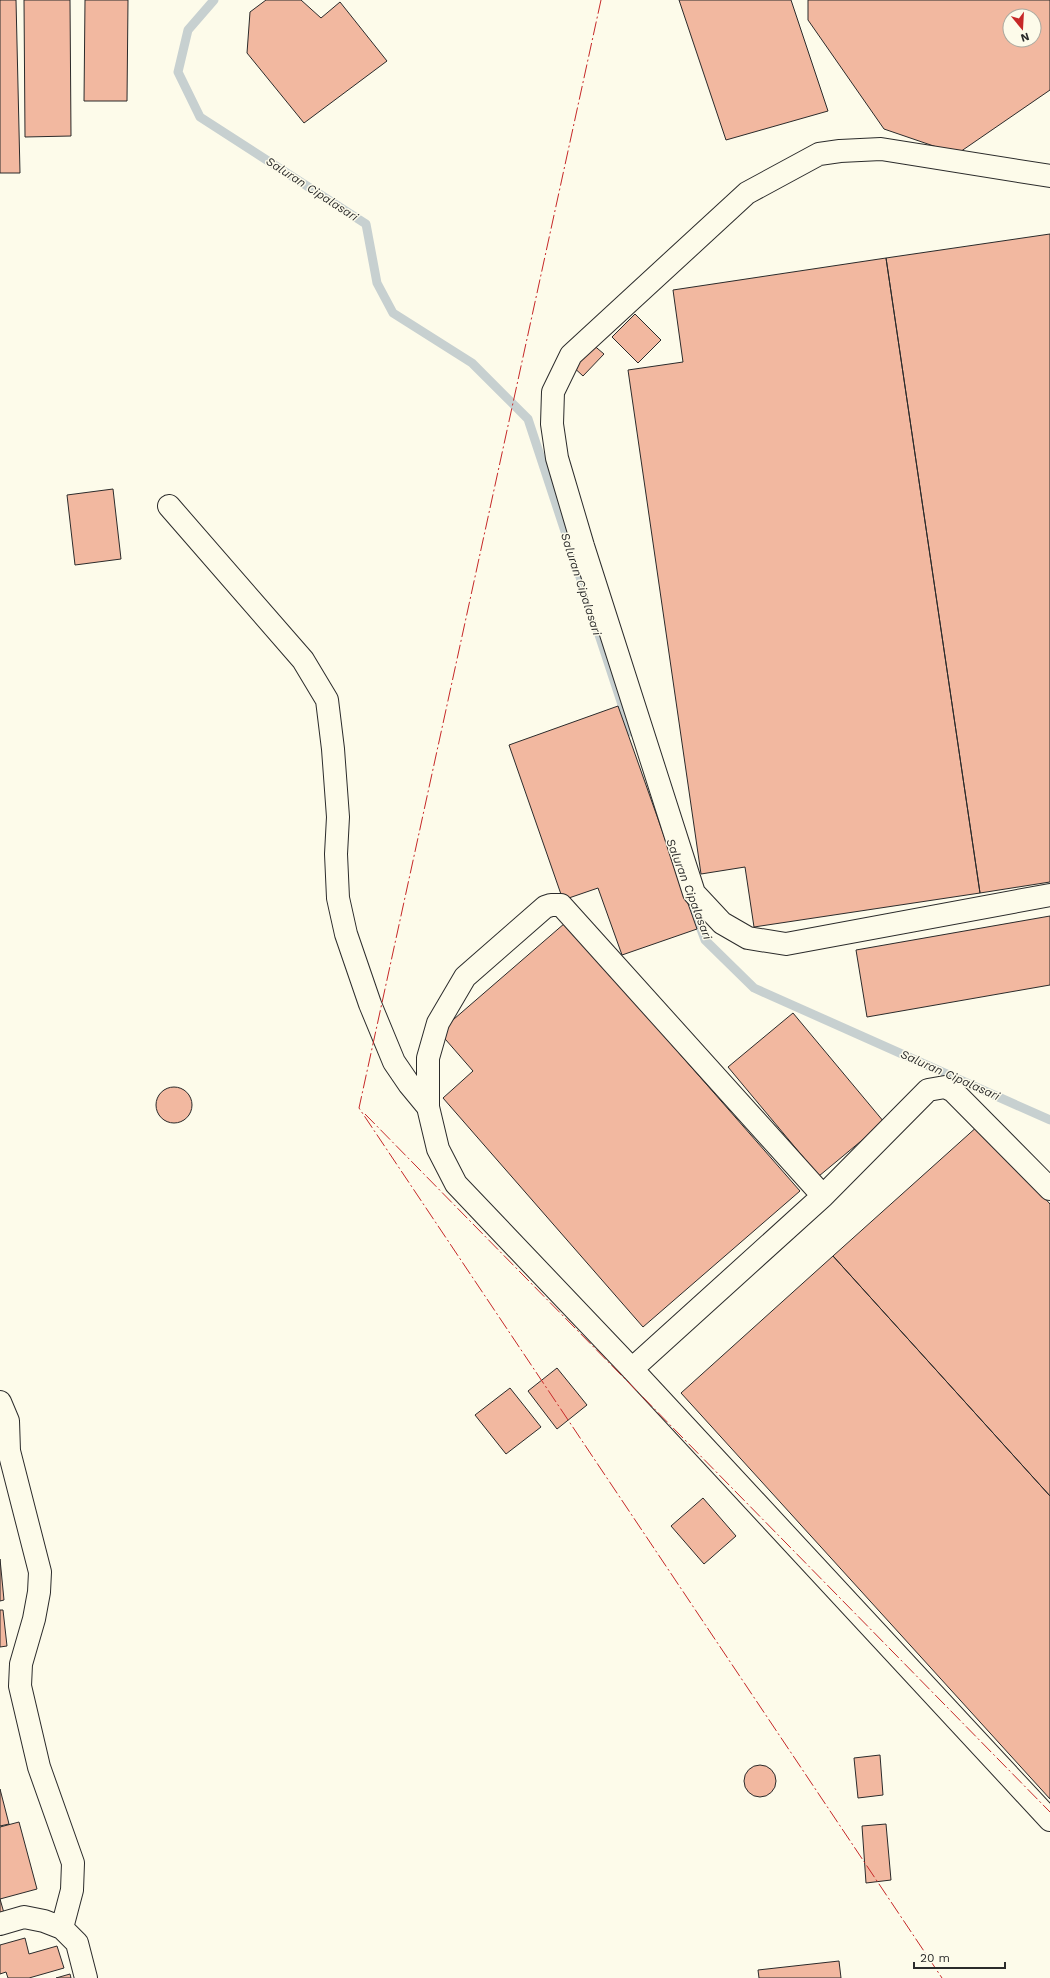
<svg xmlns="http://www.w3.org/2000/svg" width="1050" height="1978" font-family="'Work Sans',sans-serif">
<rect width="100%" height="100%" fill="#fdfbea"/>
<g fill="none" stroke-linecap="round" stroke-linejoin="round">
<!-- stream -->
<path stroke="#c7d0d0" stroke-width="9" d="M214 0 188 30 178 72 200 117 366 224 377 283 393 313 472 363 528 419 631 732
M689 897 705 940 754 988 1050 1120"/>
</g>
<!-- building -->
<path fill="#f2b8a0" stroke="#2b2b2b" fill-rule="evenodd" d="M0 0H16L20 173H0Z
M24 0H70L71 136 25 137Z
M85 0H128L127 101H84Z
M266 0H301L321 18 340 2 387 61 304 123 247 53 250 12Z
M679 0H791L828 111 726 140Z
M808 0H1050V90L957 154 884 129 808 20ZM1010 16H1034V40H1010Z
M1050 234V882L980 893 886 258Z
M886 258 980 893 754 927 745 867 701 874 628 370 683 362 673 290Z
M635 314 661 340 638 363 612 337Z
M591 343 604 354 583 376 570 364Z
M113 489 121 559 75 565 67 495Z
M618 706 697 929 622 955 598 888 563 900 509 745Z
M1050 916V985L867 1017 856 950Z
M565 923 800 1191 643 1327 443 1098 473 1071 439 1032Z
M793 1013 884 1122 819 1176 728 1067Z
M156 1105a18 18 0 1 1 36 0a18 18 0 1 1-36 0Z
M979 1125 1050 1204V1496L833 1256Z
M833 1256 1050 1496V1799L681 1393Z
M557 1368 587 1405 557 1429 528 1391Z
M510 1388 541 1427 506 1454 475 1415Z
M703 1498 736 1536 704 1564 671 1526Z
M0 1559 4 1600 0 1601Z
M0 1610H3L7 1646 0 1647Z
M880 1755 883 1795 858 1798 854 1758Z
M744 1781a16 16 0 1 1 32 0a16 16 0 1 1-32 0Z
M0 1789 9 1824 0 1826Z
M19 1822 37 1889 0 1899 6 1920 0 1922V1827Z
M886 1824 891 1880 866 1883 862 1826Z
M25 1938 29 1954 57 1946 64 1968 29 1978H8L6 1972 0 1974V1945Z
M839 1961 841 1978H759L758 1970Z
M70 1974 71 1978H56Z"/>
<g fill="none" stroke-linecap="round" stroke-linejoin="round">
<!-- minor casing -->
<g stroke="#2b2b2b" stroke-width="24">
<path id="minor" d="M1050 176 881 149 840 151 819 154 747 193 571 355 553 392 552 424 557 458 583 546 694 893 722 923 748 938 786 944 1050 895
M169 506 303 660 327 700 333 749 338 817 336 854 338 898 346 934 370 1004 394 1062 409 1084 428 1107
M823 1196 561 905H551L545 907 465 977 438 1023 428 1058V1107L438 1149 456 1184 632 1369 1050 1820
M632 1369 823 1196 928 1090 945 1087 953 1091 1050 1189
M0 1402 8 1421 9 1451 40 1572 39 1592 34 1619 21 1664 20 1686 39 1767 73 1863 72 1890 62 1928
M0 1924 24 1917 44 1921 62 1928 77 1943 86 1978"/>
</g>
<!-- minor -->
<use href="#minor" stroke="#fdfbea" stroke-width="22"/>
<!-- power -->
<path stroke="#c62828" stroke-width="1" stroke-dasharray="14 3 2 3" stroke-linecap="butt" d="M601 0 359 1108 942 1978
M365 1114 1050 1812"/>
</g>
<g text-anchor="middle" stroke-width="3" stroke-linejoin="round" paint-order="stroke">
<!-- water labels -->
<g font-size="12" font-style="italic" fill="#2b2b2b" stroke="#fdfbea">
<text transform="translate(312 189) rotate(33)" y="4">Saluran Cipalasari</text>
<text transform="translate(581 584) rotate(72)" y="4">Saluran Cipalasari</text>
<text transform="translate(689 889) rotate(69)" y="4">Saluran Cipalasari</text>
<text transform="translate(950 1075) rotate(24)" y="4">Saluran Cipalasari</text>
</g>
</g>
<!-- north arrow -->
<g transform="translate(1022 28) rotate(162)"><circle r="19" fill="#fdfbea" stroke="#a9a89e"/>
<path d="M0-3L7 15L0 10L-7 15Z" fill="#c62828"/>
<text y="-6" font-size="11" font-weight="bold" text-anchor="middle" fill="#2b2b2b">N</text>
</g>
<!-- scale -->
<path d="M914 1962v6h91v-6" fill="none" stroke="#2b2b2b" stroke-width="2"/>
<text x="920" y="1962" font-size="12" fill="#2b2b2b" stroke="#fdfbea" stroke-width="3" paint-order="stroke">20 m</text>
</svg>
